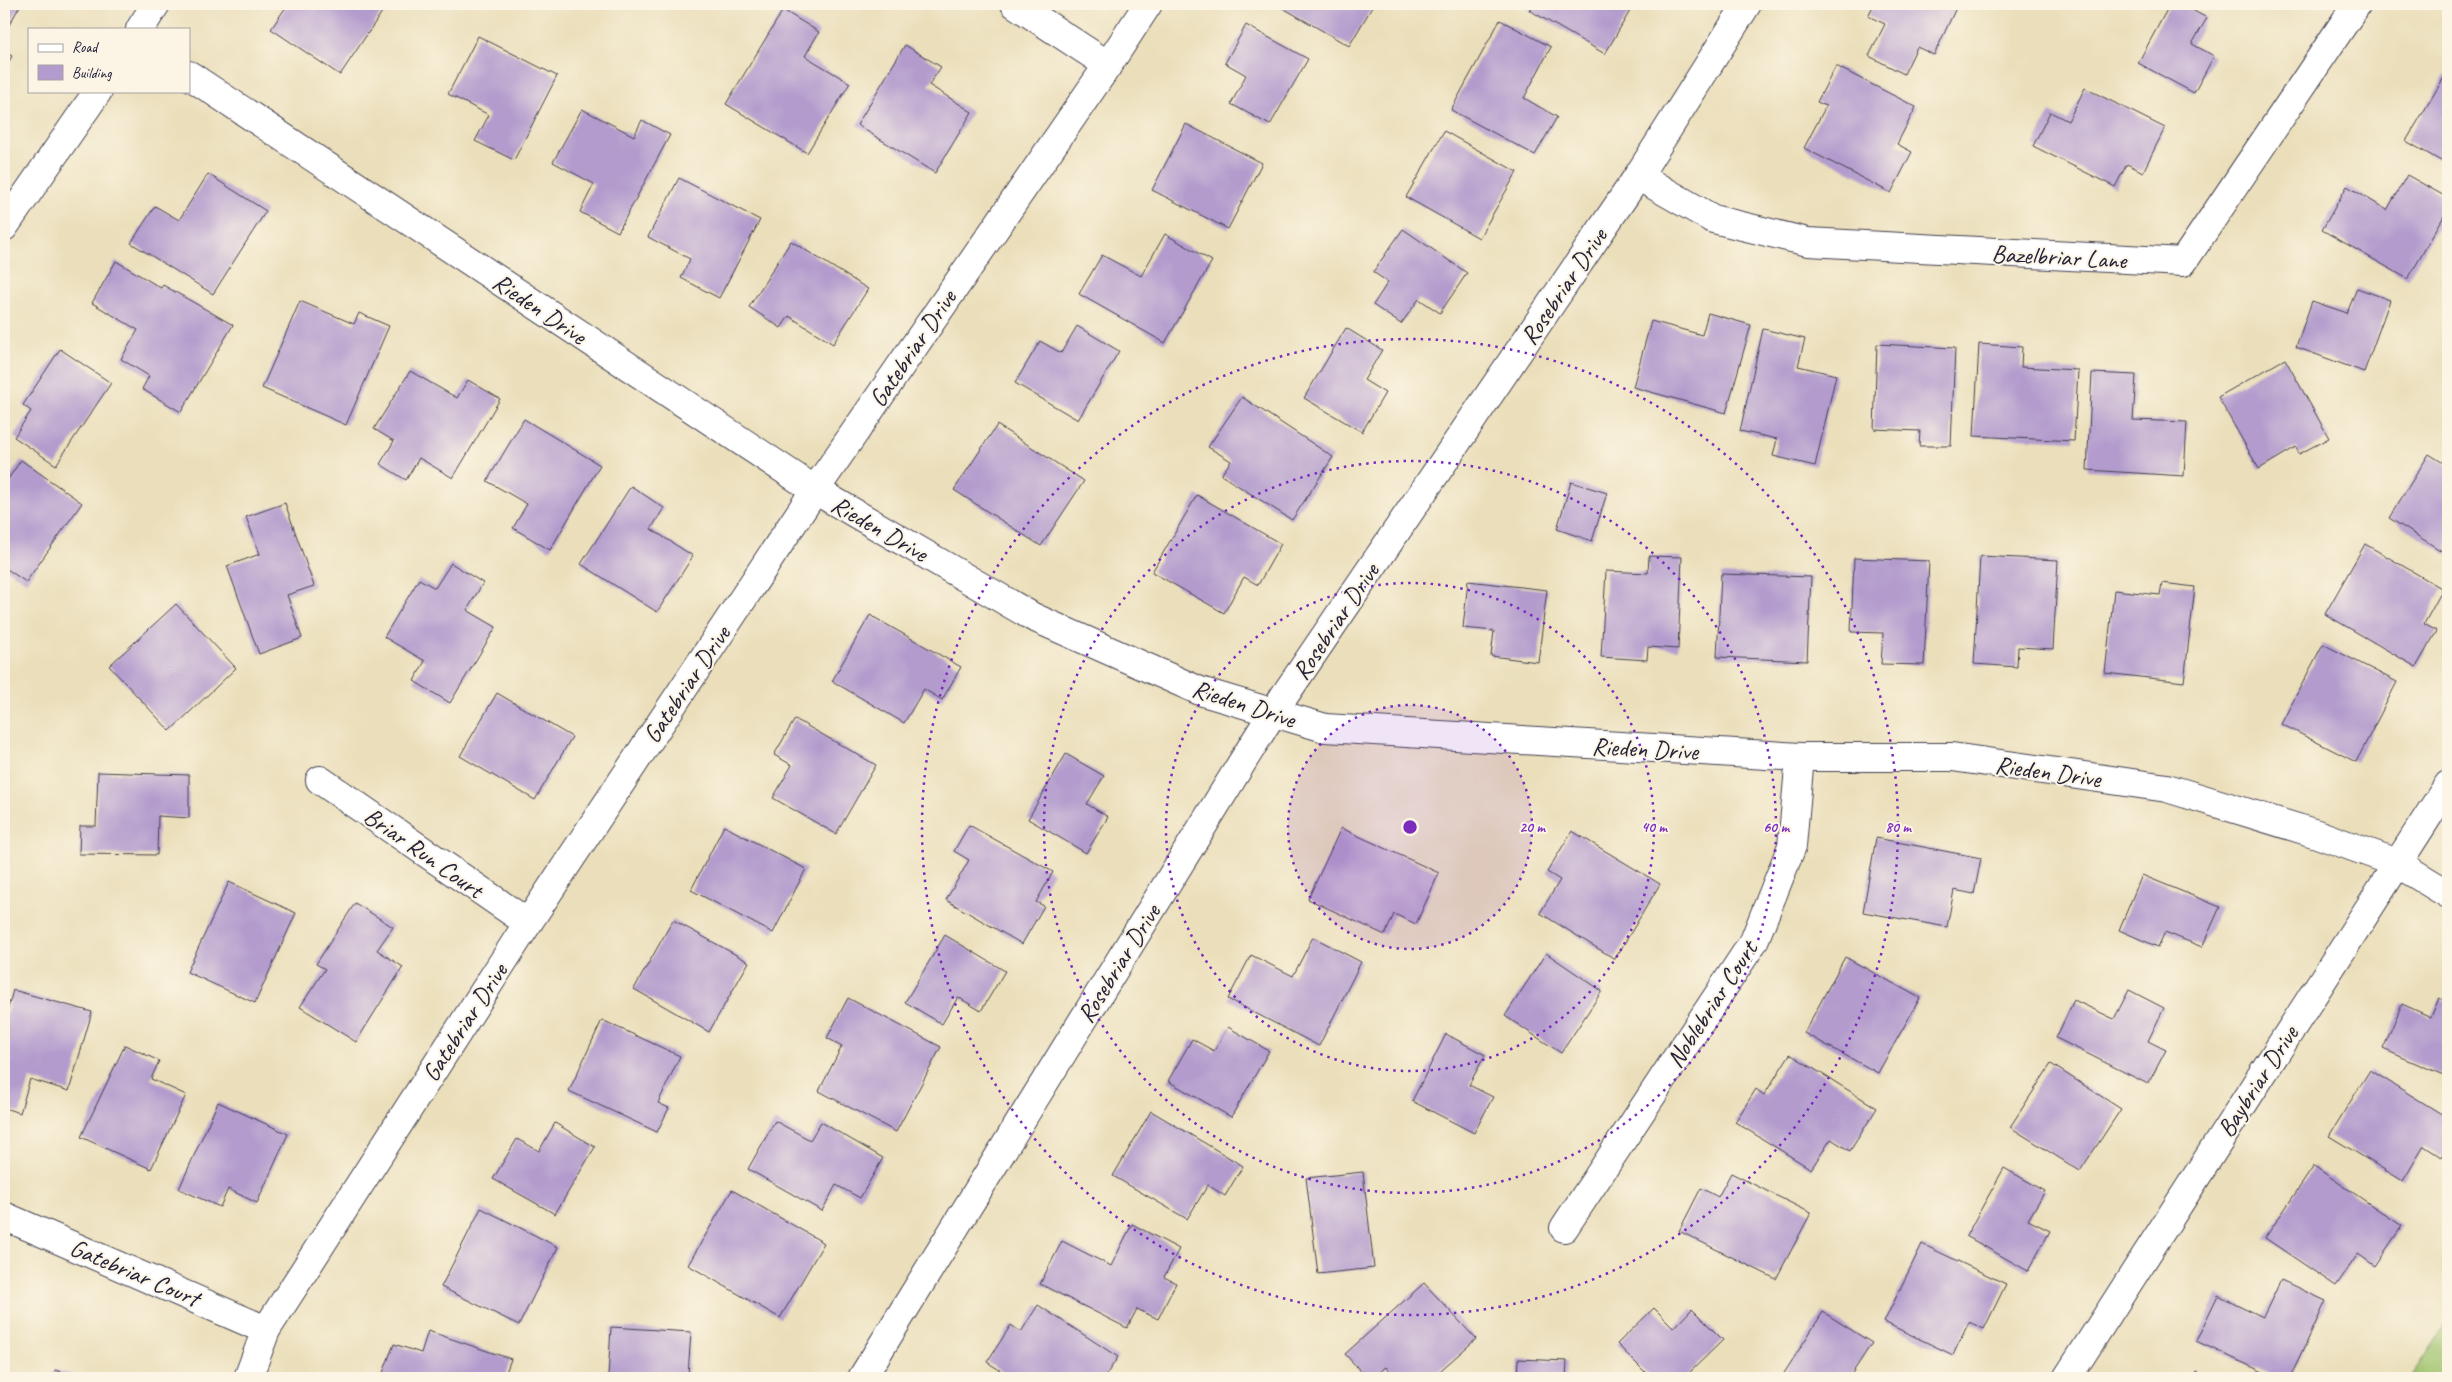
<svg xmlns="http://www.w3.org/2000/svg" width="2452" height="1382" viewBox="0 0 2452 1382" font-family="Caveat,sans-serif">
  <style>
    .green { fill: #9fc36d; stroke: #607254 }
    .building { fill: #b39ccd }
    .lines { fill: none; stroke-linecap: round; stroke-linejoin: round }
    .minor-casing { stroke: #403e4e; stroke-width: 30 }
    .minor { stroke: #fff; stroke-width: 28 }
    .ring { fill: none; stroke: #7b2cbf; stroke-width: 2.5; stroke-dasharray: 2.5 5 }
    .labels { text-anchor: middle; stroke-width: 4; stroke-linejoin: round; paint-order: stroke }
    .street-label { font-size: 25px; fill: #22223b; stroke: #fcf5e5 }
    .centre { fill: #7b2cbf; stroke: #fcf5e5; stroke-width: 2.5 }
    .ring-label { font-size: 15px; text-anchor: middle; font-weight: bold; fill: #7b2cbf; stroke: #fcf5e5; stroke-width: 4; stroke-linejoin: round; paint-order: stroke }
  </style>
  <rect width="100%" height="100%" fill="#fcf5e5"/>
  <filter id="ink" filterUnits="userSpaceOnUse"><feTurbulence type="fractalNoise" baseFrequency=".02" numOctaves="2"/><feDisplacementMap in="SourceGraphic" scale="10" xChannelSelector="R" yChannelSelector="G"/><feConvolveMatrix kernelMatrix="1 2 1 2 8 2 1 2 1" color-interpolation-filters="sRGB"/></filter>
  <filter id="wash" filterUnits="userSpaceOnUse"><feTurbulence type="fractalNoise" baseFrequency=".0096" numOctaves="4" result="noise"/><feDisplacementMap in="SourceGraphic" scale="20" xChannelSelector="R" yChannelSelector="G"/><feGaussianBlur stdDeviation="1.12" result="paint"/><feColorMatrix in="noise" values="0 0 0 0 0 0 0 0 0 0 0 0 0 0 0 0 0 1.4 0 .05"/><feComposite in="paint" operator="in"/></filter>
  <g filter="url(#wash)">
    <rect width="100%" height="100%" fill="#ebdfbb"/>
    <polygon class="green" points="2448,1320 2448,1378 2410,1378"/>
    <g id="blocks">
      <g class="building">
        <polygon points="4,4 21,4 4,34"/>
        <polygon points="288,4 370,4 382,12 340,75 271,29"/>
        <polygon points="692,4 710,4 710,5 693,8"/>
        <polygon points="1276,4 1374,4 1349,46"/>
        <polygon points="1533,4 1634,4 1605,54 1529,10"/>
        <polygon points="1874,4 1947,4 1956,8 1934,55 1917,47 1904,74 1869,56 1885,24 1868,16"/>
        <polygon points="2170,4 2181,4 2207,18 2192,44 2214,56 2194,93 2138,63"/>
        <polygon points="783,10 819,32 805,56 850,83 807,153 726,104"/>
        <polygon points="1500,20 1551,47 1524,98 1557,117 1535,155 1451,110"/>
        <polygon points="1246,25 1308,59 1270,125 1231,104 1246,75 1225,63"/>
        <polygon points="478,36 557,76 514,160 475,141 489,115 448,94"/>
        <polygon points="905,45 941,67 929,85 972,112 935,173 857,125"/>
        <polygon points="4,51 12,56 4,71"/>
        <polygon points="1836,66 1916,107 1897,144 1912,152 1891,193 1804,148 1826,106 1817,102"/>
        <polygon points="2446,74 2448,76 2448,165 2406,141"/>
        <polygon points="2085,88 2165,128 2143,172 2127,164 2115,187 2033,146 2050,112 2068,121"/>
        <polygon points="582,109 634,136 642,120 670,135 618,232 580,212 594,184 553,162"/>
        <polygon points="1186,124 1262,163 1228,229 1152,190"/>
        <polygon points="1444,131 1517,172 1479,238 1406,197"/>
        <polygon points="208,174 266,211 213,294 131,243 155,206 179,220"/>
        <polygon points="2407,175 2448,198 2448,209 2408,279 2322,230 2347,186 2387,210"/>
        <polygon points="679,178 760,220 719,298 681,278 690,259 648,237"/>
        <polygon points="1403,229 1467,273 1440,313 1419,299 1401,324 1373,305 1388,282 1373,272"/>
        <polygon points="1165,234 1212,261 1165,343 1079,294 1102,255 1141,276"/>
        <polygon points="791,241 868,289 833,344 789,316 781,328 749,307"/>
        <polygon points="116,261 161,288 163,285 233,325 181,412 142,389 149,376 121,359 138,330 92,303"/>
        <polygon points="2357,288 2390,300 2364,372 2296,347 2312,301 2347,313"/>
        <polygon points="300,301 354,324 359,313 389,326 346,425 262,388"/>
        <polygon points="1708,313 1751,325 1726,413 1633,387 1651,321 1702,335"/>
        <polygon points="1077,326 1119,351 1078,420 1015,383 1040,341 1061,353"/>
        <polygon points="1346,328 1382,350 1364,380 1385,393 1362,432 1304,398"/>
        <polygon points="1763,329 1805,339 1798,366 1836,375 1815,466 1773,456 1777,439 1740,431"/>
        <polygon points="1877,344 1955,348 1951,446 1919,446 1920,431 1874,429"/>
        <polygon points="1979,344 2022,347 2021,367 2078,370 2074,441 1974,436"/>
        <polygon points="60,349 111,383 56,465 14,437 31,411 23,405"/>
        <polygon points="2285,359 2329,438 2299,454 2296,447 2259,469 2218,397"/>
        <polygon points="410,371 457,398 468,380 500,399 453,478 419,458 406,480 380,464 394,441 374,429"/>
        <polygon points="2092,373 2136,375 2133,420 2187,422 2184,476 2087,470"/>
        <polygon points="1242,397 1333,457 1292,520 1221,475 1231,461 1208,447"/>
        <polygon points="524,419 600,465 550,550 513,528 527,504 487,481"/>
        <polygon points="997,425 1084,481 1041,546 954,490"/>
        <polygon points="2429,454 2448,466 2448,555 2389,518"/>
        <polygon points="21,460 82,503 26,582 4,567 4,485"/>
        <polygon points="1571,482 1607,493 1592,541 1557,529"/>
        <polygon points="631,486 664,508 651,529 693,556 657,612 581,564"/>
        <polygon points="1197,495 1281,544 1258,585 1244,577 1224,613 1152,572"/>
        <polygon points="285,503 314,586 287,595 302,638 259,654 227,566 260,554 246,517"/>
        <polygon points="2365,544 2443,589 2424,624 2437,631 2416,667 2325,614"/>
        <polygon points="1649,556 1682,557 1678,649 1648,647 1647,660 1601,657 1606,571 1648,573"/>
        <polygon points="1980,556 2058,560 2053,649 2018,647 2017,667 1974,664"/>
        <polygon points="1854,558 1929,561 1924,665 1881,664 1883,633 1851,632"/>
        <polygon points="451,563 483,583 467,610 496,627 450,703 414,681 425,661 384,637 419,579 435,588"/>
        <polygon points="1721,574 1811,577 1807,661 1717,657"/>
        <polygon points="1468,581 1547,590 1538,662 1491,656 1494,631 1463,628"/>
        <polygon points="2162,583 2195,587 2184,682 2105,673 2114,590 2160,595"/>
        <polygon points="176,604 236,668 170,731 109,666"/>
        <polygon points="870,615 961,667 942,700 924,689 904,723 832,681"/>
        <polygon points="2323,644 2397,682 2356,762 2281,724"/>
        <polygon points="497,693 572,737 535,800 460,756"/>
        <polygon points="795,719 876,765 836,834 773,798 792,765 774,755"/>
        <polygon points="1066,754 1104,776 1087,804 1108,817 1086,853 1028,819"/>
        <polygon points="98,772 189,775 189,818 158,816 157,855 79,854 80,826 96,826"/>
        <polygon points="969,825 1053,872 1036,902 1044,906 1022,944 946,900 969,860 954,851"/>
        <polygon points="724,826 806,869 773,933 691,890"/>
        <polygon points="1341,828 1439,873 1416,924 1394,914 1385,935 1308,899"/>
        <polygon points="1572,831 1660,884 1615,959 1540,913 1560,880 1547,872"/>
        <polygon points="1876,838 1981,858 1974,894 1954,890 1947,927 1863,912"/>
        <polygon points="2142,875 2220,907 2202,947 2165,932 2158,947 2119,930"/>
        <polygon points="229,882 296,913 255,1003 187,972"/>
        <polygon points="355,903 393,927 377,950 403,967 356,1042 300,1007 325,969 316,964"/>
        <polygon points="673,920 749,962 709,1032 634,989"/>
        <polygon points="945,935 1005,971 981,1011 958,997 942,1024 905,1002"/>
        <polygon points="1313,937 1361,962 1319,1046 1228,999 1251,955 1293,976"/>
        <polygon points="1546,953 1602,991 1561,1053 1505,1016"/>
        <polygon points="1845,957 1920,998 1878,1073 1804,1033"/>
        <polygon points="13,990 92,1012 69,1091 30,1079 20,1113 4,1108 4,1023"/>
        <polygon points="2129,990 2164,1008 2148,1041 2166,1050 2148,1084 2056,1038 2074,1000 2114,1019"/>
        <polygon points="848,998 941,1047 896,1132 819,1091 842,1046 827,1038"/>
        <polygon points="2439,998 2448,1002 2448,1077 2383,1049 2402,1004 2431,1017"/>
        <polygon points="602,1020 680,1056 658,1103 669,1108 657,1132 569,1091"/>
        <polygon points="1228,1027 1269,1051 1231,1117 1168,1081 1192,1039 1214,1051"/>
        <polygon points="1446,1034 1485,1055 1469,1085 1493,1097 1474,1133 1412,1101"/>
        <polygon points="125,1045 159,1061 151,1079 186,1095 151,1169 81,1137"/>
        <polygon points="1790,1054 1877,1108 1850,1151 1831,1139 1811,1169 1735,1122 1756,1089 1764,1095"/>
        <polygon points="2051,1064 2121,1109 2080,1171 2010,1127"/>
        <polygon points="2370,1070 2448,1118 2448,1145 2441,1157 2424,1146 2403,1181 2329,1136"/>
        <polygon points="218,1102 288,1134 257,1203 228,1189 220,1207 179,1189"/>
        <polygon points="1151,1111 1243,1166 1225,1196 1208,1185 1187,1219 1113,1176"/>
        <polygon points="775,1121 810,1140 821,1122 883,1158 860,1198 836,1185 822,1211 748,1169"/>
        <polygon points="555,1123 595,1147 555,1214 493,1179 517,1139 539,1151"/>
        <polygon points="2314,1166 2402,1226 2375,1266 2358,1254 2336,1286 2265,1238"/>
        <polygon points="2004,1168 2045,1191 2028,1220 2050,1231 2028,1271 1966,1236"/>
        <polygon points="1363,1172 1374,1268 1318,1274 1306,1178"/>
        <polygon points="1731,1173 1811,1213 1776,1279 1679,1231 1701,1188 1718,1197"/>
        <polygon points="732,1190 824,1243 780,1318 688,1265"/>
        <polygon points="481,1208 558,1247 519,1325 441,1287"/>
        <polygon points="1132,1224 1179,1249 1164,1277 1176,1283 1158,1319 1137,1309 1127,1328 1040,1284 1062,1241 1111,1266"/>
        <polygon points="1922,1244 2006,1284 1984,1329 1969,1322 1953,1355 1884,1322"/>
        <polygon points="2281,1280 2326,1301 2290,1378 2276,1378 2196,1341 2218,1295 2263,1317"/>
        <polygon points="1424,1283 1476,1339 1432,1378 1396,1378 1386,1367 1373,1378 1367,1378 1345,1354"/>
        <polygon points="1038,1305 1118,1357 1104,1378 1089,1378 1084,1375 1082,1378 1012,1378 987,1362 1011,1325 1021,1332"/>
        <polygon points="1654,1308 1674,1328 1692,1309 1723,1340 1684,1378 1651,1378 1617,1344"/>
        <polygon points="1823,1312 1872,1343 1849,1378 1781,1378"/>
        <polygon points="611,1327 691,1332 688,1375 699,1376 699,1378 608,1378"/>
        <polygon points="428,1331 511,1359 504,1378 381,1378 394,1344 421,1353"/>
        <polygon points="1518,1359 1567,1361 1566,1378 1517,1378"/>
        <polygon points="55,1370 83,1378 53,1378"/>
        <polygon points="2197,1372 2209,1378 2194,1378"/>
      </g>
    </g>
  </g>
  <g filter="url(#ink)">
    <use href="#blocks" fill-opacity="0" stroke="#403e4e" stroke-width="1"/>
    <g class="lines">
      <g class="minor-casing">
        <g id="minor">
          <polyline points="1015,4 1108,65"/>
          <polyline points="140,29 156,4"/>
          <polyline points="189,75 815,490 1033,617 1200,691 1325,728 1800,757 1952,757 2167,788 2317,834 2397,863 2448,894"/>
          <polyline points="1638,176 1713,219 1808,242 2183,262 2357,4"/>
          <polyline points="4,227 98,91"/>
          <polyline points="320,780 528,923"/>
          <polyline points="4,1216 266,1330"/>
          <polyline points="1564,1228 1754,941 1792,846 1800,757"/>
          <polyline points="248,1378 266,1330 528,923 815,490 1108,65 1148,4"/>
          <polyline points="862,1378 1272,714 1638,176 1747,4"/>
          <polyline points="2067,1378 2448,785"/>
        </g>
      </g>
      <use href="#minor" class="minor"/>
    </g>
  </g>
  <circle cx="1410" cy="827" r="122" fill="#7b2cbf" fill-opacity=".12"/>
  <g class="ring">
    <circle cx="1410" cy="827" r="122"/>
    <circle cx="1410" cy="827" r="244"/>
    <circle cx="1410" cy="827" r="366"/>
    <circle cx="1410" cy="827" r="488"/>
  </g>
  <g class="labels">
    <g class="street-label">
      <text transform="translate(2059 256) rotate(3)" y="9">Bazelbriar Lane</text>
      <text transform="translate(1563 286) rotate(-56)" y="9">Rosebriar Drive</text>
      <text transform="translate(540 308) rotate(34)" y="9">Rieden Drive</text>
      <text transform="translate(912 348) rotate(-56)" y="9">Gatebriar Drive</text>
      <text transform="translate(880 528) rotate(30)" y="9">Rieden Drive</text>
      <text transform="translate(1335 621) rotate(-56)" y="9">Rosebriar Drive</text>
      <text transform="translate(686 684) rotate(-56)" y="9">Gatebriar Drive</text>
      <text transform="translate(1244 703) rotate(18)" y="9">Rieden Drive</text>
      <text transform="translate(1645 748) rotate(3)" y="9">Rieden Drive</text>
      <text transform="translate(2048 771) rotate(8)" y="9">Rieden Drive</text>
      <text transform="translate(424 852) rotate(35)" y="9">Briar Run Court</text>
      <text transform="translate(1118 963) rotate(-58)" y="9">Rosebriar Drive</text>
      <text transform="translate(1711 1004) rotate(-57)" y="9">Noblebriar Court</text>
      <text transform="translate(464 1022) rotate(-57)" y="9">Gatebriar Drive</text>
      <text transform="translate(2257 1081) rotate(-57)" y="9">Baybriar Drive</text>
      <text transform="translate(135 1272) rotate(23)" y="9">Gatebriar Court</text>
    </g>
  </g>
  <circle cx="1410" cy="827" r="8" class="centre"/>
  <g class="ring-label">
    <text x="1532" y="832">20 m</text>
    <text x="1654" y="832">40 m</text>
    <text x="1776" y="832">60 m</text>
    <text x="1898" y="832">80 m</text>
  </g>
  <rect width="2452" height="1382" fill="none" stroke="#fcf5e5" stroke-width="20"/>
  <rect x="28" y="28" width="162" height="65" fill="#fcf5e5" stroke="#a5a1a1"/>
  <rect x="38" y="44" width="25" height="8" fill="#ffffff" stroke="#a5a1a1"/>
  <text x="72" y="52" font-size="15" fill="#22223b">Road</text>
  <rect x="38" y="65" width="25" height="15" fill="#b39ccd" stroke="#a5a1a1"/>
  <text x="72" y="78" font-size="15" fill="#22223b">Building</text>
</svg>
